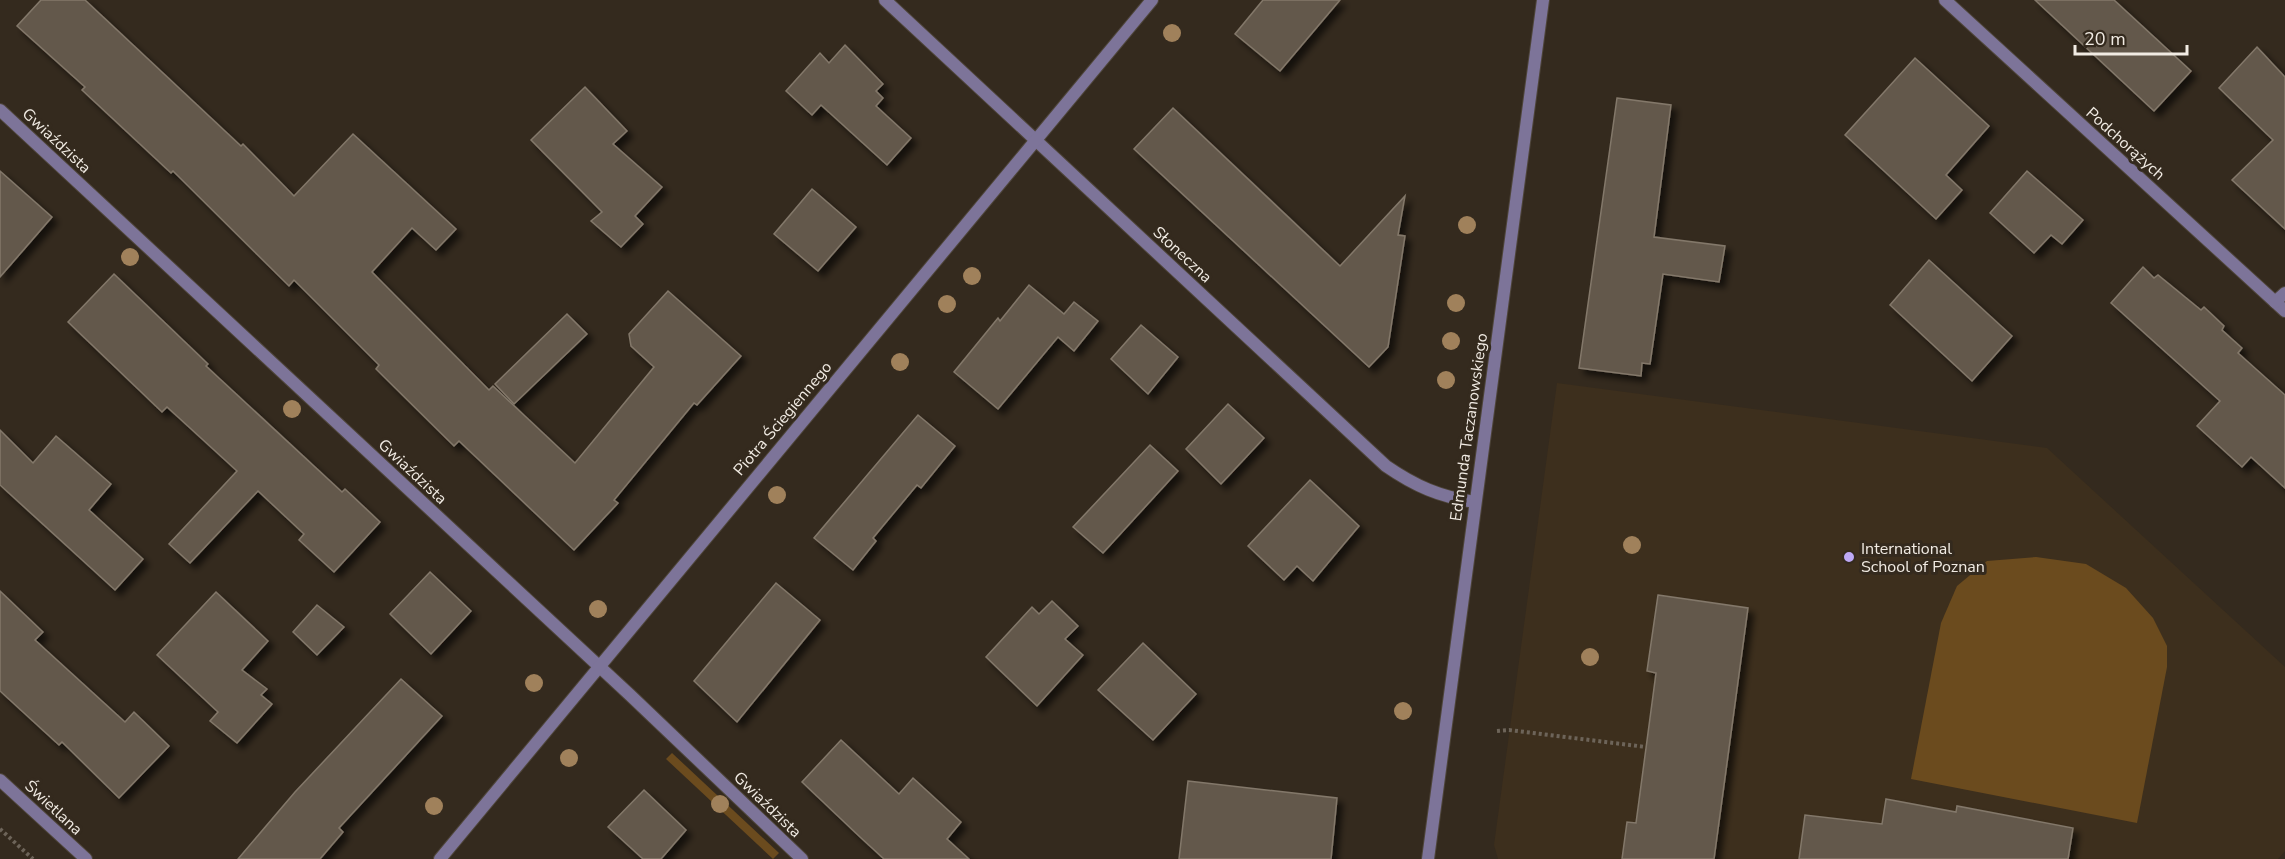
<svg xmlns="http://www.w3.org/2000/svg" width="2285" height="859" viewBox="0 0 2285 859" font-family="'Nunito Sans',sans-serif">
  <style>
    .built { fill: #3d2f1d }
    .green { fill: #6b4b1e }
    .building { fill: #64594c; stroke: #83786a; stroke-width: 1.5; filter: url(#shadow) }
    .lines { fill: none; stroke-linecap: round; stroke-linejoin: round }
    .minor-casing { stroke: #4e453a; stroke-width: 14 }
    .tertiary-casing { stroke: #4e453a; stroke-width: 14 }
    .path { stroke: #6d6459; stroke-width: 4; stroke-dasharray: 3 3; stroke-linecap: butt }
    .minor { stroke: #7d7499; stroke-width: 12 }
    .tertiary { stroke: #7d7499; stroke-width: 12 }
    .tree { fill: #a0815b }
    .poi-dot { fill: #bea9f5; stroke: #342a1e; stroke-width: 2 }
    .labels { text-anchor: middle; stroke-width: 6; stroke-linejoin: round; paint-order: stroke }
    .street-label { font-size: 16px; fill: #f1ebe3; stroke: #342a1e }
    .poi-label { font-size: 16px; fill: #f1ebe3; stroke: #342a1e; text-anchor: start }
  </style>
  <defs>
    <filter id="shadow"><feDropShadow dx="5.5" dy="5.5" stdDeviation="3" flood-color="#0009"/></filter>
  </defs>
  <rect width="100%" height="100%" fill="#342a1e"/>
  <polygon class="built" points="1557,383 2047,448 2285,667 2285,851 2278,859 1498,859 1494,845"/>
  <g class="green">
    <polygon points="2036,557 2086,564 2126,588 2153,618 2167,646 2167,667 2137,823 1911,779 1941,623 1957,586 1987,561"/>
    <polygon points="672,753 779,853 773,859 666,759"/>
  </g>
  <g class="building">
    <polygon points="41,0 85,0 241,146 243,144 294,196 353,134 456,229 436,250 412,228 372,272 489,390 493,386 575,463 654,367 631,346 629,334 668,291 741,356 697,405 694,403 614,500 618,503 574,550 459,441 454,446 376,369 379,365 294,280 289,286 173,171 171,173 82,90 85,87 17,26"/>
    <polygon points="1263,0 1340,0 1280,71 1235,34"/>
    <polygon points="2035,0 2114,0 2191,71 2154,111"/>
    <polygon points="845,45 883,84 876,91 883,98 876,106 911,138 887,165 821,105 812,115 786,91 820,53 829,63"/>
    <polygon points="2257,47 2285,77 2285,229 2232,180 2273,140 2219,88"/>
    <polygon points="1915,58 1989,126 1946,175 1962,190 1936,219 1845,135"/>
    <polygon points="585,87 627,131 613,144 662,187 635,216 643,224 621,247 591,221 602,212 531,140"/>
    <polygon points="1617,98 1671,105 1654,237 1725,246 1719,282 1663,274 1650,364 1642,363 1641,376 1579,368"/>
    <polygon points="1173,108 1340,266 1405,196 1398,235 1405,236 1388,347 1369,367 1134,149"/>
    <polygon points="0,171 52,217 0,277"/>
    <polygon points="2027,171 2083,220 2062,244 2051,235 2034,253 1990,213"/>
    <polygon points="812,189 856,227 818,271 774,234"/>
    <polygon points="1929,260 2012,336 1972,381 1890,305"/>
    <polygon points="2143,267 2154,278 2158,275 2201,310 2204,307 2224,326 2222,330 2242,348 2238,353 2285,395 2285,488 2251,457 2242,467 2197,426 2220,401 2111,303"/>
    <polygon points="114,274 208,364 206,366 342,492 345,489 380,522 334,572 299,540 304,534 258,491 190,563 169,544 237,471 167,407 162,412 68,322"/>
    <polygon points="1029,285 1064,314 1074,302 1098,321 1074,351 1058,337 998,409 954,372 998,318 1000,321"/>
    <polygon points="567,314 587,334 514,404 495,384"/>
    <polygon points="1141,325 1178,357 1148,394 1111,359"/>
    <polygon points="1228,404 1264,438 1221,484 1186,449"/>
    <polygon points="918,415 955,446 921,488 917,485 873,538 876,541 853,570 814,538"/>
    <polygon points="0,430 33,463 56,436 111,484 89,510 143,559 115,590 0,485"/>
    <polygon points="1150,445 1178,471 1103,553 1073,527"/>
    <polygon points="1310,480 1359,526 1313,581 1297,566 1284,580 1248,546"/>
    <polygon points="430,572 471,611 431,654 390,614"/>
    <polygon points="776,583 820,620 737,722 694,681"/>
    <polygon points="0,591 43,632 35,640 125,722 134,712 169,746 119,798 62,742 59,745 0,691"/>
    <polygon points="216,592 268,641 242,670 267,689 261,695 272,704 237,743 210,721 218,712 157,655"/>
    <polygon points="1658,595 1748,608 1714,859 1622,859 1627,822 1636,823 1656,673 1647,671"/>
    <polygon points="1052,601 1078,626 1065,639 1083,655 1037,706 986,657 1032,607 1039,614"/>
    <polygon points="317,605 344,627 317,655 293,632"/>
    <polygon points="1143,643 1196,694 1153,740 1098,690"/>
    <polygon points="401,679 442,716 339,828 343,832 320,859 238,859 295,792"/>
    <polygon points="841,740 899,794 913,778 961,822 947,839 969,859 884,859 860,837 802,782"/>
    <polygon points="1188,781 1337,798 1331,859 1179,859"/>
    <polygon points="644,790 686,830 661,859 643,859 608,827"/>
    <polygon points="1886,799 1956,812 1957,806 2073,828 2068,859 1799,859 1805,815 1882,824"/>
  </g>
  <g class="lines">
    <g class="minor-casing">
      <g id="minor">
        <path d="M885,0L1386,466C1415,486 1440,497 1475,502"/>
        <polyline points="1945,0 2285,311"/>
        <polyline points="0,110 630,695 802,859"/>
        <polyline points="2275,302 2285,293"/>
        <polyline points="0,780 86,859"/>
        <polyline points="440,859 1152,0"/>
      </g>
    </g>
    <g class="tertiary-casing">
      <polyline id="tertiary" points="1428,859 1543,0"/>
    </g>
    <g class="path">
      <polyline points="1497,731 1509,730 1646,747"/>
      <polyline points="0,829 33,859"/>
    </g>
    <use href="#minor" class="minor"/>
    <use href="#tertiary" class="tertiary"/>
  </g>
  <g class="tree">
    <circle cx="1172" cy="33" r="9"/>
    <circle cx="1467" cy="225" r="9"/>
    <circle cx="130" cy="257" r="9"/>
    <circle cx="972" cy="276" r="9"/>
    <circle cx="1456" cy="303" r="9"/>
    <circle cx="947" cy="304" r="9"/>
    <circle cx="1451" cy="341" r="9"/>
    <circle cx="900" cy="362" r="9"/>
    <circle cx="1446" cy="380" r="9"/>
    <circle cx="292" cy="409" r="9"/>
    <circle cx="777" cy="495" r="9"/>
    <circle cx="1632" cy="545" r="9"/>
    <circle cx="598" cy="609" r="9"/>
    <circle cx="1590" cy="657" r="9"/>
    <circle cx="534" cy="683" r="9"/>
    <circle cx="1403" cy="711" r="9"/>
    <circle cx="569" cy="758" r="9"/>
    <circle cx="720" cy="804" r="9"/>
    <circle cx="434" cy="806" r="9"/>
  </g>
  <circle class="poi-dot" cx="1849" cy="557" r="6"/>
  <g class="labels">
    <g class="street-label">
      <text transform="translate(57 140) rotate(43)" y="6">Gwiaździsta</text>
      <text transform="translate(2126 143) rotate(42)" y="6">Podchorążych</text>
      <text transform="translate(1183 254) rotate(43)" y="6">Słoneczna</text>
      <text transform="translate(782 418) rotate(-50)" y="6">Piotra Ściegiennego</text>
      <text transform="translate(1468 427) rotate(-82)" y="6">Edmunda Taczanowskiego</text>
      <text transform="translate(413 471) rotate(43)" y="6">Gwiaździsta</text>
      <text transform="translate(768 804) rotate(44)" y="6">Gwiaździsta</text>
      <text transform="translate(54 807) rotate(43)" y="6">Świetlana</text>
    </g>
    <g class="poi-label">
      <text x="1861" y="554">International<tspan x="1861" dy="18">School of Poznan</tspan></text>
    </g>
  </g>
  <path d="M2075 45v9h112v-9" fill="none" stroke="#f1ebe3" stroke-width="3"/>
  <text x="2084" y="45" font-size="18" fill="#f1ebe3" stroke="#342a1e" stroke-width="4.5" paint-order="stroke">20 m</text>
</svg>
